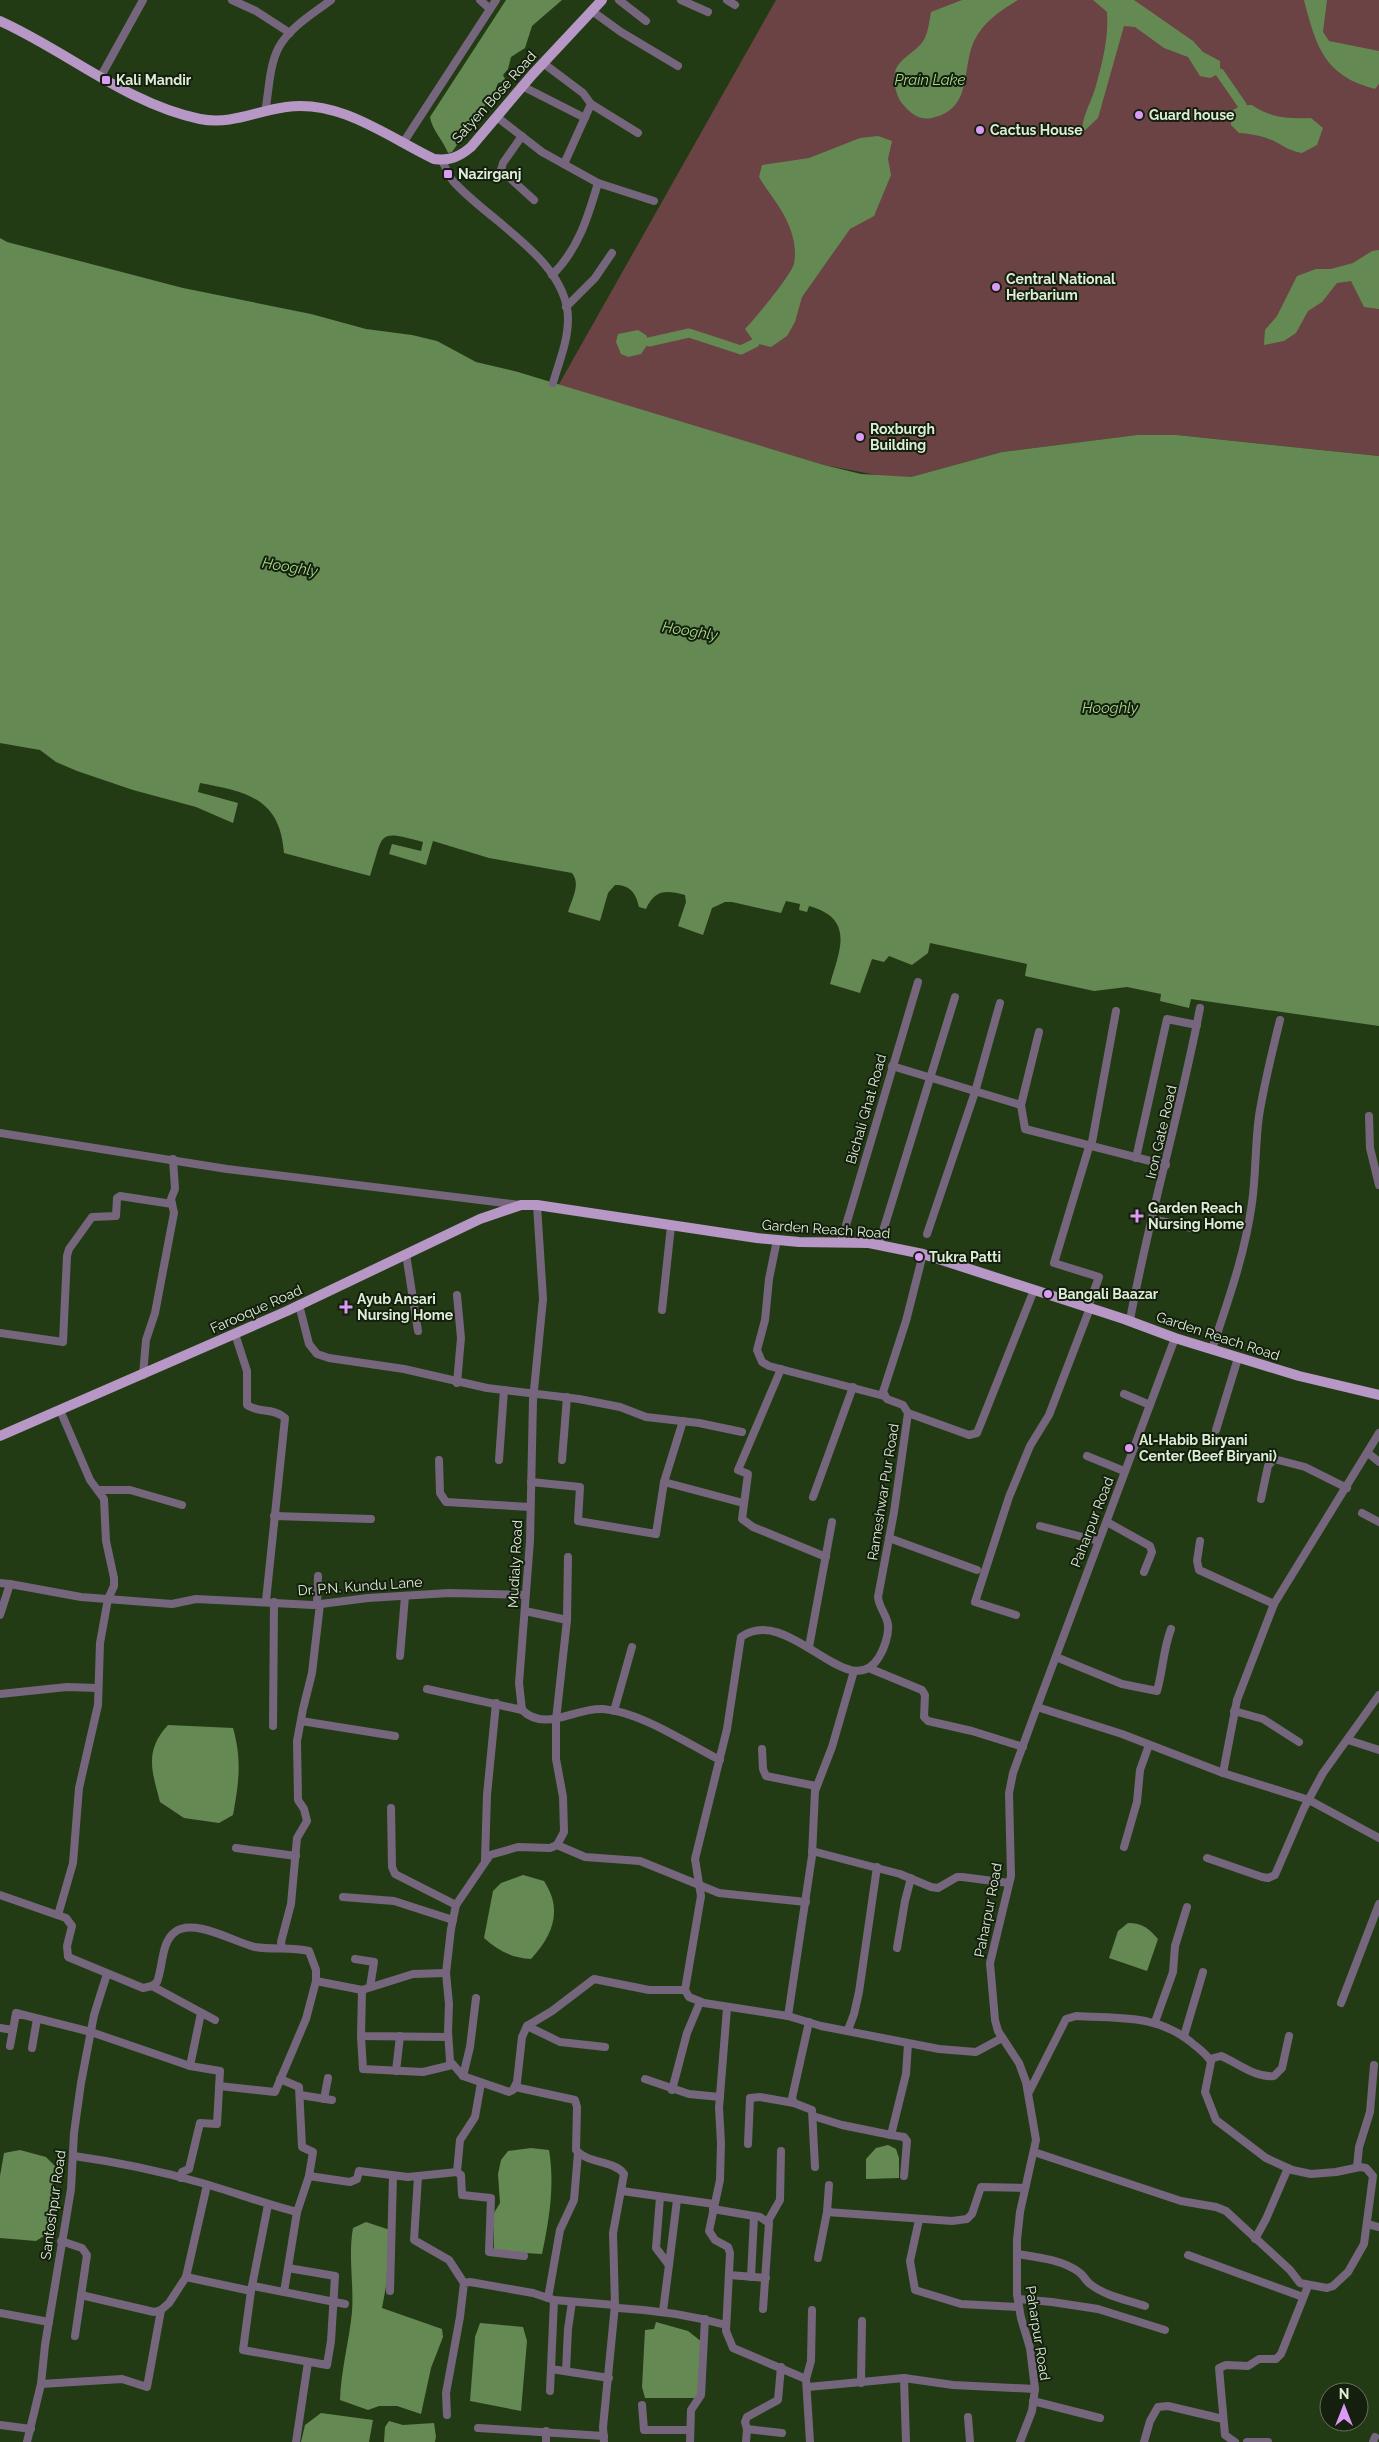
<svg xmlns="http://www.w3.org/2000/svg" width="1379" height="2442" viewBox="0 0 1379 2442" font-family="Raleway,sans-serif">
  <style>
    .green { fill: #6b4345 }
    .water { fill: #658952 }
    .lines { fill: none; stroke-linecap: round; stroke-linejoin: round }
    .canal { stroke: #658952; stroke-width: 9 }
    .minor { stroke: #76667d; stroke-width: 8 }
    .major { stroke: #b797c6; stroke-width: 10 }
    .poi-dot { fill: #da9af6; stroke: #141f0e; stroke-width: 2 }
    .labels { text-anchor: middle; stroke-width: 4; stroke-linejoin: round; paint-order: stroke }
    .poi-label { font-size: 14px; font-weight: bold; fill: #ddedd6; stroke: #141f0e; text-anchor: start }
    .street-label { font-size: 14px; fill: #ddedd6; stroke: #141f0e }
    .water-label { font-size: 15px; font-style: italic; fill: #a6d98a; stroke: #141f0e }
  </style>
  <rect width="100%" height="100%" fill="#233b14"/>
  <polygon class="green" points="776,0 1379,0 1379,456 1177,435 1137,435 1002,452 911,477 887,477 824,465 558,386"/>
  <g class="water">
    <path d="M506,0H562L532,26L525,48L511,57L508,69L503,75L506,81L498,83L495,91L452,152L448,153C443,140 432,130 430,117Z"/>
    <path d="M962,0H1018C1000,11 984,21 974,41C961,71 973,109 932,118C918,121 909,112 901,102C896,95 893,81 895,72C898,60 913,53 921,44C928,36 929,23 931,12Z"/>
    <path d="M1093,0H1134L1193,41L1203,52L1220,61V73L1210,78L1200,76L1188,57L1164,48L1135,27L1124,26L1098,118L1082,133C1082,116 1090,105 1095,89C1102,65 1109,37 1107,12Z"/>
    <path d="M1304,0H1327L1323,32L1329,41L1379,51V84L1375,89C1324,76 1316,46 1304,0Z"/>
    <path d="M1242,105H1252C1270,118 1289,119 1311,118L1323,128L1317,145L1302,153C1288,150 1287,148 1276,142C1264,136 1252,134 1239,133L1231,125V111Z"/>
    <path d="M878,136L892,141L888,159L891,175L874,216L850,229L802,297L795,322L787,336L771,347L755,343L745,329C755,319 791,275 794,264C797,248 793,234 786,219C779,204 767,191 759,177L762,165L809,158L860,138Z"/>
    <path d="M0,238L7,242L183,288L311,314L366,329L412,335L437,341L476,362L518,372L824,465L861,474L911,477L1002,452L1137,435H1177L1379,456V1026L1191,999L1189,1008L1160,1001L1161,994L1127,987L1094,991L1025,976L1027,964L930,943L928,953L912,965L889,956L884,962L872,959L860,993L830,984C840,949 855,919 809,906L807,912L799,910L800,904L786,901L781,913L732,902H725L712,908L703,935L678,926L686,902L685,895C666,890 655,889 646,909L639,907C636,893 630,885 615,885L608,893L600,921L568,912C572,899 581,884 572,873L489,858L433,841L426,865L389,854L392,844L421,851L423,842C376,829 384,833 370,876L284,853C280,798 247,792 200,783L198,792L238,803L233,823L196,807L133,790L77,771L56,762L40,750L0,743Z"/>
    <polygon points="1379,250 1379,309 1364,307 1351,281 1337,283 1322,302 1308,311 1296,333 1284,341 1264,345 1265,330 1277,316 1297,276 1316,269 1331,269 1353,263 1372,251"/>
    <polygon points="638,330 646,335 649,342 641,354 628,357 621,354 616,342 618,334"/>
    <path d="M168,1725L233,1728C242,1760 239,1782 233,1815L219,1823L184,1818L160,1802C152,1771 144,1751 168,1725Z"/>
    <path d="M523,1875L544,1881C563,1910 553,1935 531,1959C511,1958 499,1951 484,1938L493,1891L501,1883Z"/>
    <path d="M1128,1923C1143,1923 1149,1929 1158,1939L1147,1971L1109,1958L1118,1931Z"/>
    <polygon points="888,2145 896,2149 899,2158 899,2178 866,2179 866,2159 876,2148"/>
    <path d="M531,2148L549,2150C555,2186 549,2220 542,2254L494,2251V2213L500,2203L498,2174L501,2160L508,2151Z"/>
    <polygon points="20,2150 46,2157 57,2168 52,2186 53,2230 36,2241 0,2238 0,2176 4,2153"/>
    <path d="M366,2222L390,2230V2265L382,2308L442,2329L443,2337L431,2368L421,2414L397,2406H379L368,2410L340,2400C341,2370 349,2342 352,2312C354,2284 348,2256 353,2228Z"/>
    <polygon points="656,2322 688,2331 702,2342 699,2398 645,2398 642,2387 645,2330 654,2329"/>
    <polygon points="480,2323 523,2327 527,2341 521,2411 470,2401 475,2337"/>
    <polygon points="321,2413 373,2420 369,2442 301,2442 305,2425"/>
    <polygon points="389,2421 403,2425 434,2423 436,2437 435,2442 384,2442 385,2427"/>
  </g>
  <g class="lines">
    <g class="canal">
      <polyline points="1220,73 1242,105"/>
      <polyline points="649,342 689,333 741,350 755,343"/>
    </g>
    <g class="minor">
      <polyline points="232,0 256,11 290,33"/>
      <polyline points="480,0 490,9"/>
      <polyline points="619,0 646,21"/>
      <polyline points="681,0 708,12"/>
      <polyline points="727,0 735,5"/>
      <polyline points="592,11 621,32 678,66"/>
      <polyline points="543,63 583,93 591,104 564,164"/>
      <polyline points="101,76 143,0"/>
      <polyline points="522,86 585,118"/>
      <polyline points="591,104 638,133"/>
      <path d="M265,112C269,92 269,65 279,47C290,27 314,13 331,0"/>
      <polyline points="497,117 542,152 598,183 654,201"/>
      <polyline points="522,136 503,163 501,170 534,200"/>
      <polyline points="403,143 496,0"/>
      <path d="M442,160C445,167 448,175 453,181C487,220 568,260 568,319C568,341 559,362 553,383"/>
      <path d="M552,275C578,250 588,217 598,183"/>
      <polyline points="566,307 595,278 612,253"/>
      <polyline points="892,1066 1021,1105 1025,1129 1166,1165"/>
      <polyline points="1021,1105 1039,1032"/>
      <polyline points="1369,1116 1370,1148 1379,1185"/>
      <polyline points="0,1133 227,1169 520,1205"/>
      <polyline points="1136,1158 1167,1019 1197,1025"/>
      <path d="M537,1205L543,1299L533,1400L530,1541L519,1683L522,1710C546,1733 575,1707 603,1709C641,1712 686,1743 720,1760"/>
      <polyline points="1152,1219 1196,1229"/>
      <polyline points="927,1234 975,1092 1000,1003"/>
      <polyline points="777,1240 769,1279 765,1320 757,1350 762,1362 769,1366 884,1396"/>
      <polyline points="841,1242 918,982"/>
      <polyline points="879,1244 955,997"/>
      <polyline points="406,1254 418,1331"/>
      <path d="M923,1254L906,1321L883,1392L887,1399L903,1405L908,1413L894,1512L878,1597C879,1608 887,1615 888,1625C889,1635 884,1649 879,1657C849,1707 789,1603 741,1637L727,1729L695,1859L701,1896L685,1990L689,1997L704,2003L788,2016L821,2026L939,2049L976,2052L1002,2038"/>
      <polyline points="457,1295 461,1338 457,1383"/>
      <polyline points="299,1305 309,1344 317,1354 329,1358 404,1369 487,1388 579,1399 620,1407 646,1417 699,1423 742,1432"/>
      <polyline points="1088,1307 1099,1277 1054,1263 1089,1147 1092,1142 1116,1011"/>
      <polyline points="662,1310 671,1226"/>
      <path d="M1130,1320C1149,1216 1180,1113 1200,1008"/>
      <polyline points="0,1333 63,1342 67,1256 69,1249 92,1217 116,1216 117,1198 120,1196 172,1204"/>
      <path d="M235,1334L247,1371V1405C258,1413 275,1408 285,1418L266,1601"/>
      <path d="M1212,1349C1228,1301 1245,1254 1252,1203C1256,1175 1255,1145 1259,1116C1264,1084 1272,1052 1280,1020"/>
      <polyline points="781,1369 738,1470 748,1474 742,1519 753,1527 826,1557"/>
      <polyline points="143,1375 146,1340 155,1313 174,1213 171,1199 175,1189 173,1159"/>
      <polyline points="1124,1394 1150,1405"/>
      <polyline points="908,1413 969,1435 977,1433 1034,1290"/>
      <polyline points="1216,1430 1238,1358"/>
      <polyline points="1368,1453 1379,1462"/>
      <polyline points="1087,1456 1124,1471"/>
      <polyline points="439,1460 440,1493 446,1502 530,1507"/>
      <polyline points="499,1460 504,1390"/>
      <polyline points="562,1460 567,1397"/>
      <polyline points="531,1482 580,1487 578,1521 656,1534 664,1482 683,1421"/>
      <polyline points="664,1482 743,1503"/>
      <polyline points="98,1490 130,1490 182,1505"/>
      <polyline points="813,1497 853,1387"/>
      <polyline points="1261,1499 1268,1466 1274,1459 1305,1467 1347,1488"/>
      <polyline points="1362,1513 1379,1522"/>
      <polyline points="274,1516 371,1519"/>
      <polyline points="1107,1522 1150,1546 1152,1552 1144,1572"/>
      <polyline points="1040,1526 1098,1541"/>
      <polyline points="889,1538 977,1570"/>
      <polyline points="1200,1541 1197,1561 1199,1570 1274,1604"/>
      <polyline points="568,1557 567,1620 556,1720 556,1759 563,1797 564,1832 557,1845 550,1848 518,1847 490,1855 456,1905 451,1929 446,1973 449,2004 448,2031 450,2061 463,2076 509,2092 513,2090 517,2082 522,2037 527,2026 552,2011 594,1979 649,1990 685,1990"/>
      <polyline points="0,1583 10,1584 0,1615"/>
      <polyline points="10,1584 81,1597 172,1604 196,1599 313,1605 368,1598 449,1593 525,1595"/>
      <polyline points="317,1604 318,1576"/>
      <polyline points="525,1611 567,1620"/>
      <polyline points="1016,1615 975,1602 1009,1497 1030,1446 1049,1415 1090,1308"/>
      <polyline points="809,1647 832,1522"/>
      <polyline points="400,1656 405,1596"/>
      <path d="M1056,1657L1122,1684L1157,1691C1163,1670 1163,1650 1171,1629"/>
      <polyline points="871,1669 922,1690 925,1695 924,1717 928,1721 972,1731 1023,1747"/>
      <polyline points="427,1689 522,1710"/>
      <polyline points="0,1694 67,1687 98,1688"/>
      <polyline points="1037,1707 1122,1734 1223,1773 1309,1800 1379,1838"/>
      <polyline points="614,1711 632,1647"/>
      <polyline points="1234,1711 1263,1719 1299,1742"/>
      <polyline points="301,1721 395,1736"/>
      <polyline points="273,1726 274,1602"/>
      <polyline points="1348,1740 1379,1750"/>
      <polyline points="762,1749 763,1769 766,1776 816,1786"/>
      <polyline points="1223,1773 1237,1700 1274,1604 1379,1433"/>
      <polyline points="391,1808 392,1867 395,1874 456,1905"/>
      <polyline points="557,1845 585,1857 640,1861 719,1893 806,1902"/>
      <polyline points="1124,1847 1137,1802 1140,1770 1149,1745"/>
      <polyline points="236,1848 296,1856"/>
      <polyline points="812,1851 900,1874 931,1887 938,1888 957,1877 962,1877 1009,1883"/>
      <polyline points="1207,1858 1262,1877 1268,1878 1275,1875 1304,1808 1323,1773 1379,1695"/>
      <polyline points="485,1860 487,1795 496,1703"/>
      <path d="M0,1895L66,1918L72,1926L67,1946L68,1957L143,1988L152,1986L157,1982C163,1967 161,1942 175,1932C193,1917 236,1943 255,1947C273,1950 291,1947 309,1951L316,1970V1981L362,1990L413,1974L446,1973"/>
      <polyline points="343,1897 394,1901 453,1920"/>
      <polyline points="58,1915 73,1863 79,1788 98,1705 100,1643 108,1599 114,1586 114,1578 106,1541 104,1499 90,1480 60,1410"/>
      <polyline points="282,1948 281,1942 291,1904 297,1838 307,1821 304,1809 298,1800 297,1741 303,1709 312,1673 320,1604"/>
      <polyline points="897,1948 905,1901 911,1878"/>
      <polyline points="355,1959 374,1962 370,1987"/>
      <polyline points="152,1986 215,2020"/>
      <polyline points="362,1990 361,2036 448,2037"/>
      <polyline points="1341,2003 1379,1904"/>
      <polyline points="727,2008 719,2108 721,2143 720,2180 709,2231 715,2240 728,2247 730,2253 726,2331 733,2348 806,2379 810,2442"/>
      <polyline points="788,2016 812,1856 815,1791 832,1747 854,1671"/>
      <polyline points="809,2022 792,2098 794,2103 812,2110 815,2167"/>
      <polyline points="1155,2022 1173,1972 1175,1946 1187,1907"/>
      <polyline points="527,2026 560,2042 605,2047"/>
      <polyline points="0,2028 13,2030 16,2013 91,2032 190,2066 220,2071 217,2124 200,2123 189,2169 182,2172 181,2178"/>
      <polyline points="848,2030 854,2014 859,1992 877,1867"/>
      <polyline points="361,2036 363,2069 423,2072 452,2065"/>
      <polyline points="1184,2036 1203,1972"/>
      <polyline points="10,2046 13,2030"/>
      <polyline points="32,2048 37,2019"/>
      <path d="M1210,2059L1221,2056C1238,2063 1255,2078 1274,2076L1282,2068L1289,2036"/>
      <polyline points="190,2066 201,2013"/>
      <polyline points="396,2071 400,2036"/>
      <polyline points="463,2076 470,2047 476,1998"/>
      <polyline points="280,2079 299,2087 302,2147 313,2152 309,2176"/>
      <polyline points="645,2079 689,2094 720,2097"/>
      <polyline points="481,2083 475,2117 460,2140 457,2172 461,2175 462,2195 491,2198 489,2252 524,2256"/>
      <polyline points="219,2086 275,2092 306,2019 316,1981"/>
      <path d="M515,2087L575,2100L577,2107L576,2150C588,2164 614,2160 624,2174L613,2233L615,2305L618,2308C655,2310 690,2315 726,2325"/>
      <polyline points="672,2090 687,2033 700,2002"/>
      <path d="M1029,2092L1066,2019L1076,2016C1120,2019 1157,2014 1192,2043C1199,2049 1207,2054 1211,2062L1205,2092L1216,2120L1266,2158L1292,2170L1311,2174L1336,2172L1360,2167L1366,2168L1373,2176L1364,2244L1348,2272L1333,2286L1327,2288L1300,2283L1290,2270L1226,2211L1216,2207L1181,2201L1034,2152"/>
      <polyline points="300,2095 332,2100"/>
      <polyline points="324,2099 328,2078"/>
      <polyline points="813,2116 842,2125 891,2135"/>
      <polyline points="748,2144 750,2098 760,2097 794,2103"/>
      <path d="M74,2156C117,2162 160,2171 202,2183C234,2192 265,2204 297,2212"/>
      <polyline points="1357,2167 1359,2147 1370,2112 1374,2065"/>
      <polyline points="904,2176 907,2141 904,2137 891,2135 906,2074 908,2044"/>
      <polyline points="418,2177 414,2240 449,2260 464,2283"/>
      <polyline points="622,2191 714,2204"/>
      <polyline points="660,2197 656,2248 669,2265 663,2311"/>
      <polyline points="268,2205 251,2291 243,2350 327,2365 331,2341 335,2276 288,2268"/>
      <polyline points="713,2209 760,2217 769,2223 763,2309"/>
      <polyline points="827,2212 952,2221 967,2219 972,2214 981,2187 1025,2188"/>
      <polyline points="919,2220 910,2261 915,2290 961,2304 1019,2307"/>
      <polyline points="768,2221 780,2200 781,2151"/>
      <polyline points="1367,2224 1379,2227"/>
      <polyline points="1255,2239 1266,2219 1288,2168"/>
      <polyline points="61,2241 82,2248 87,2255 75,2336"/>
      <path d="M1017,2254C1037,2257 1064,2260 1080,2273C1084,2276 1086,2281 1090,2284C1105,2296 1127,2300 1145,2306"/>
      <polyline points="1188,2255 1303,2297"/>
      <polyline points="818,2258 827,2212 829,2185"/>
      <polyline points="669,2265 677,2200"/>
      <polyline points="729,2275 766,2278"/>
      <polyline points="186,2277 251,2291"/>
      <polyline points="751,2277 754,2216"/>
      <polyline points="253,2286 345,2304"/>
      <polyline points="390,2291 393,2176"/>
      <polyline points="284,2292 297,2212 309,2176 350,2182 357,2179 359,2171 408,2177 457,2172"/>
      <polyline points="81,2295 154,2312 161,2310 169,2303 186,2277 207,2185"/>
      <polyline points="548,2298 560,2230 574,2200 578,2153"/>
      <polyline points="1018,2299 1052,2302 1098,2309 1165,2330"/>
      <polyline points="0,2313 49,2322"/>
      <polyline points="551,2369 609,2378"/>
      <polyline points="566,2371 568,2329 572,2302"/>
      <polyline points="904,2378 906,2442"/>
      <polyline points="806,2379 811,2361 812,2310"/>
      <polyline points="861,2383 862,2321"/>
      <polyline points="41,2384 122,2379 147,2387 161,2310"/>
      <polyline points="808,2387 904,2378 953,2385 1035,2389"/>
      <polyline points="550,2391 554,2300"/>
      <polyline points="1033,2401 1100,2418"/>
      <polyline points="642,2405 644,2430 690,2430"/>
      <polyline points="447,2415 446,2393 460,2317 464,2283 470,2282 533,2293 554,2300 615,2305 603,2427 604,2442"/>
      <polyline points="968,2417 970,2442"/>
      <polyline points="0,2425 31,2429"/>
      <polyline points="478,2428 604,2436"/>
      <polyline points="747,2429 745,2422 747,2417 778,2400 781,2367"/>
      <polyline points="27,2442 41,2384 45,2345 71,2189 74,2133 81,2083 94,2015 107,1974"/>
      <polyline points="296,2442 308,2362"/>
      <polyline points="546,2442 546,2431"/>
      <polyline points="690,2442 691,2410 701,2395 705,2319"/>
      <polyline points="746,2442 747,2429 782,2433"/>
      <polyline points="1020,2442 1032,2411 1035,2389 1030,2348 1021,2318 1017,2295 1017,2240 1020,2212 1036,2140 1026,2082 1019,2063 998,2031 995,2020 990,1963 1011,1876 1009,1793 1013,1773 1037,1707 1175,1338"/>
      <polyline points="1144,2442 1150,2421 1158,2407 1168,2406 1223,2419"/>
      <polyline points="1235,2442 1225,2435 1219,2368 1226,2365 1248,2366 1259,2359 1276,2359 1281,2354 1308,2286"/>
      <polyline points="1247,2442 1268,2442"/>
      <polyline points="1373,2442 1375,2437"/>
    </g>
    <g class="major">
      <path d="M0,21C67,51 127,104 200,119C232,125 256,111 286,107C340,99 388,137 434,159C450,161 459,157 471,147L532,75L602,0"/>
      <polyline points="0,1436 287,1311 480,1219 521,1205 537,1205 757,1238 799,1242 869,1243 923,1254 1124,1319 1175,1338 1299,1376 1379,1395"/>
    </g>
  </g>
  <g class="poi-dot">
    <rect x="101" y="75" width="10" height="10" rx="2.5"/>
    <circle cx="1139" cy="115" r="5"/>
    <circle cx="980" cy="130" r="5"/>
    <rect x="443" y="169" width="10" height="10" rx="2.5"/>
    <circle cx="996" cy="287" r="5"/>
    <circle cx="860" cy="437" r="5"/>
    <path d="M1134.5 1208.5h5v5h5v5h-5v5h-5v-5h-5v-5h5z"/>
    <circle cx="919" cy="1257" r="5"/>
    <circle cx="1048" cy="1294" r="5"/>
    <path d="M343.5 1299.5h5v5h5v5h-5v5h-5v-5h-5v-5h5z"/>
    <circle cx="1129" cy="1448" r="5"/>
  </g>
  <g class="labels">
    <g class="poi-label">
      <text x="116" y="85">Kali Mandir</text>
      <text x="1149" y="120">Guard house</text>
      <text x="990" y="135">Cactus House</text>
      <text x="458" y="179">Nazirganj</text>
      <text x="1006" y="284">Central National<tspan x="1006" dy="16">Herbarium</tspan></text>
      <text x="870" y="434">Roxburgh<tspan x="870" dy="16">Building</tspan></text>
      <text x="1148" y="1213">Garden Reach<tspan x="1148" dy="16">Nursing Home</tspan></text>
      <text x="929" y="1262">Tukra Patti</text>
      <text x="1058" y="1299">Bangali Baazar</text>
      <text x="357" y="1304">Ayub Ansari<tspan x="357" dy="16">Nursing Home</tspan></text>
      <text x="1139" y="1445">Al-Habib Biryani<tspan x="1139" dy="16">Center (Beef Biryani)</tspan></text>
    </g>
    <g class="street-label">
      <text transform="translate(494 97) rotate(-48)" y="5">Satyen Bose Road</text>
      <text transform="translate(866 1109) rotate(-74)" y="5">Bichali Ghat Road</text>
      <text transform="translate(1161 1132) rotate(-77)" y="5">Iron Gate Road</text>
      <text transform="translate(826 1229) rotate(4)" y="5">Garden Reach Road</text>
      <text transform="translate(256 1309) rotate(-24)" y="5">Farooque Road</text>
      <text transform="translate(1218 1336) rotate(18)" y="5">Garden Reach Road</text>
      <text transform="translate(883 1492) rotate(-81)" y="5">Rameshwar Pur Road</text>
      <text transform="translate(1092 1522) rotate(-69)" y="5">Paharpur Road</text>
      <text transform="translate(515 1564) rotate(-87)" y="5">Mudialy Road</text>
      <text transform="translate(360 1586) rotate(-4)" y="5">Dr. P.N. Kundu Lane</text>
      <text transform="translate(988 1910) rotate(-79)" y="5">Paharpur Road</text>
      <text transform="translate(53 2205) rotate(-82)" y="5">Santoshpur Road</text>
      <text transform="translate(1038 2333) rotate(81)" y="5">Paharpur Road</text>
    </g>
    <g class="water-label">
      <text x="930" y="85">Prain Lake</text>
      <text transform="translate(290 567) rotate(9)" y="5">Hooghly</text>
      <text transform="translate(690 631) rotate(9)" y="5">Hooghly</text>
      <text x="1110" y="713">Hooghly</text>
    </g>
  </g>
  <g transform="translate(1344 2407)"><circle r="24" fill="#141f0e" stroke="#64715e"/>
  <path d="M0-4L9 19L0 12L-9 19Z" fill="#da9af6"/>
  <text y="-8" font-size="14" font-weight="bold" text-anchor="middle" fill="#ddedd6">N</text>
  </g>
</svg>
